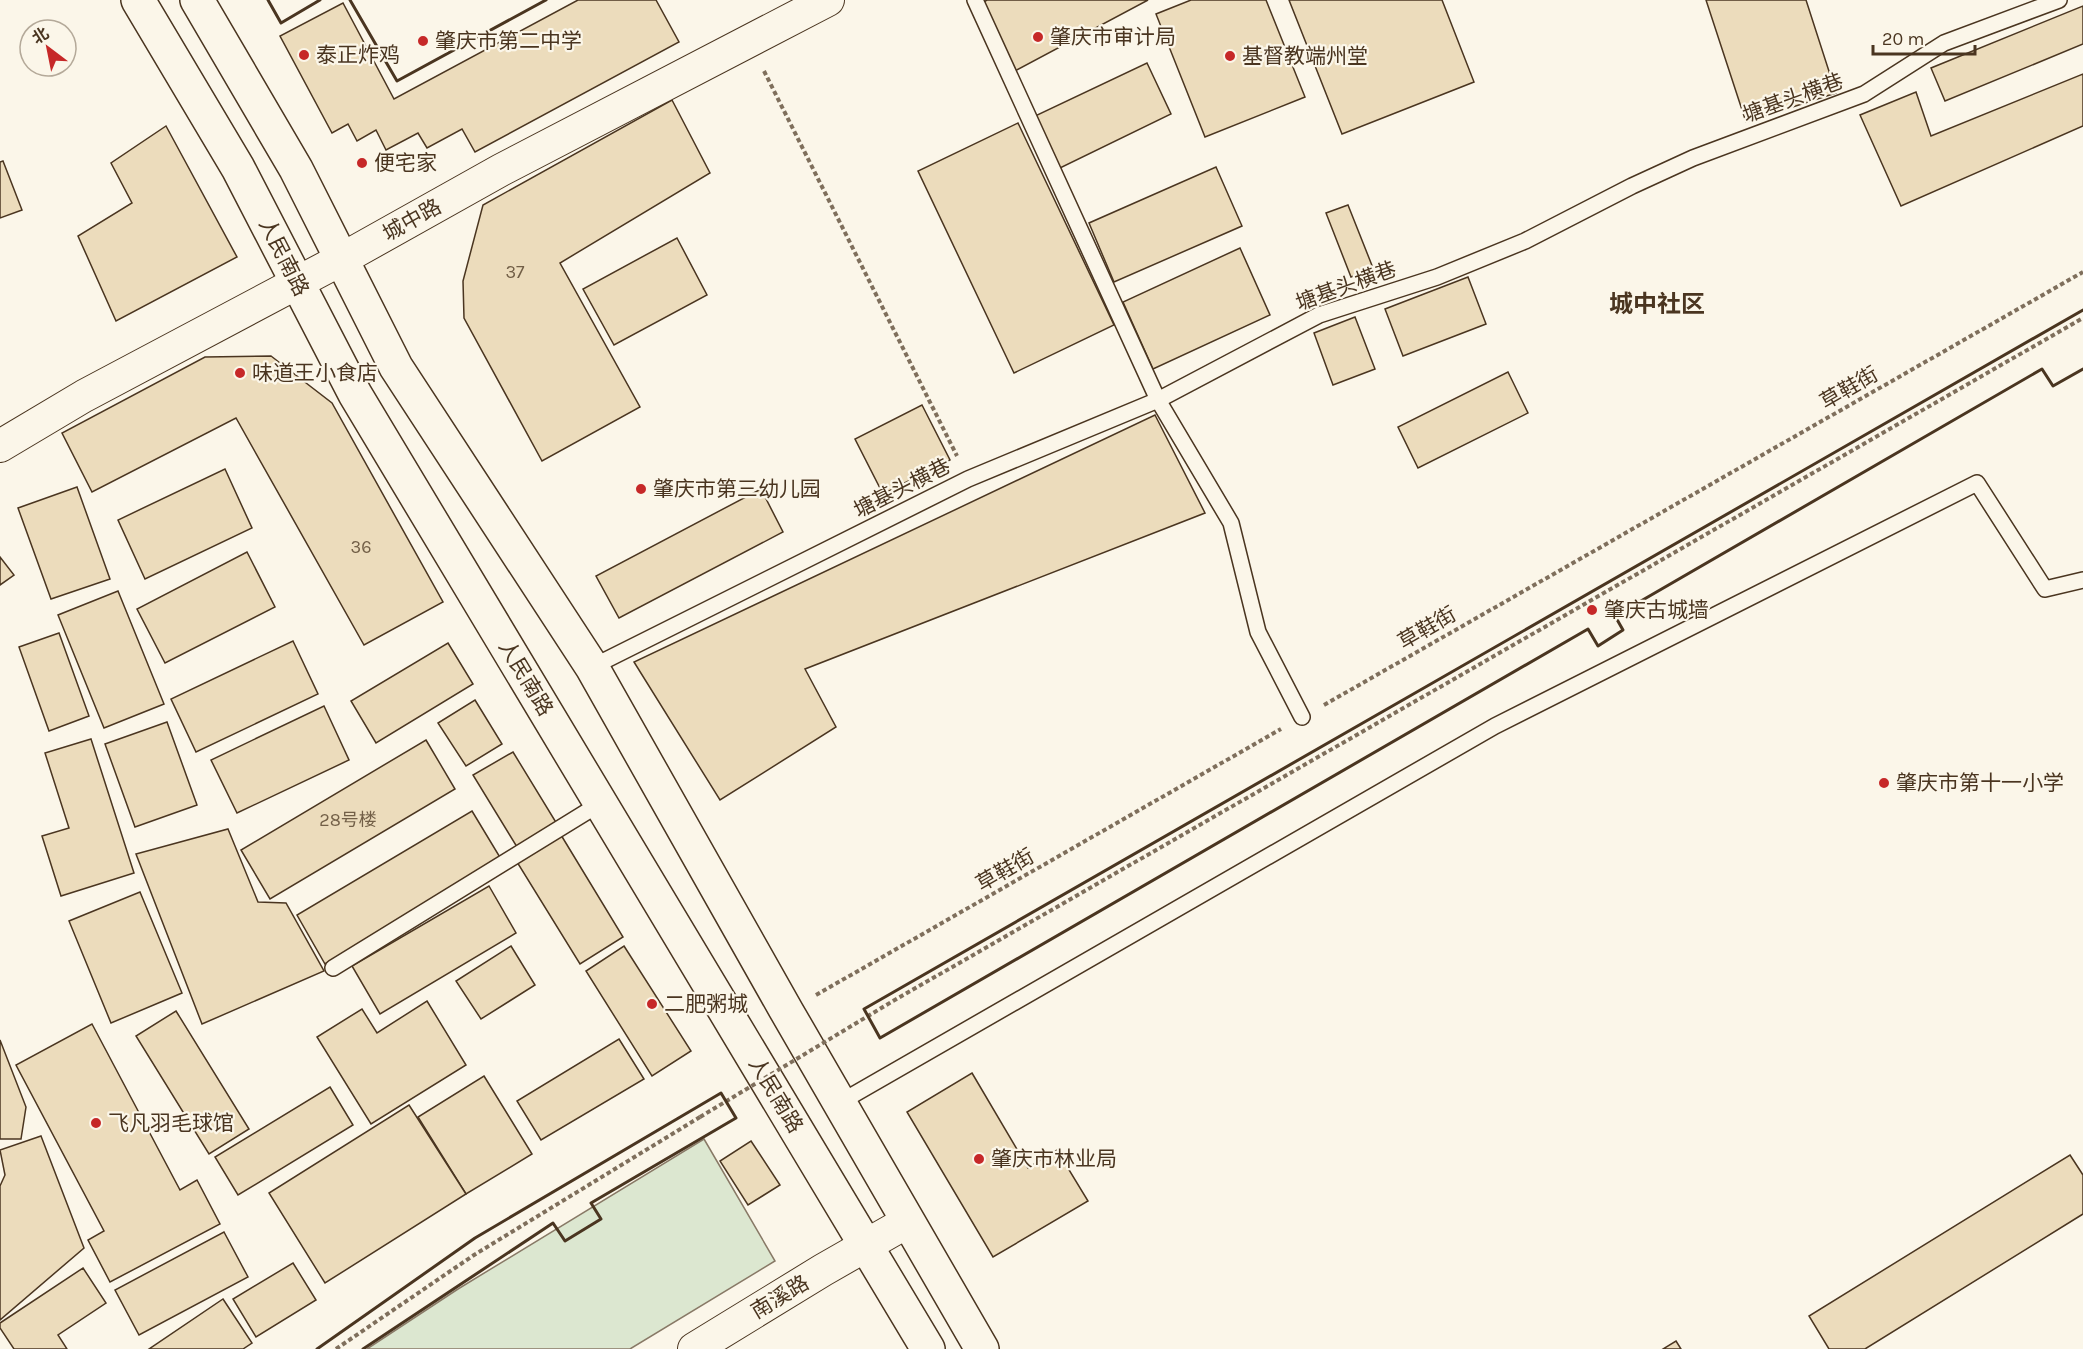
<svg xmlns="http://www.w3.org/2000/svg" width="2083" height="1349" viewBox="0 0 2083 1349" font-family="Karla,'Noto Sans SC',sans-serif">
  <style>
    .green { fill: #dce7d0; stroke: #887966; stroke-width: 1.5 }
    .building { fill: #ecdcbc; stroke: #4a3520; stroke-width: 1.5 }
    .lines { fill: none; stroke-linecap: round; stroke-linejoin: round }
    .service-casing { stroke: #4a3520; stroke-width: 18 }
    .minor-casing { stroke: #4a3520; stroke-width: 34 }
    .secondary-casing { stroke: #4a3520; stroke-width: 36 }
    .path { stroke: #7f6f5c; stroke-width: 4; stroke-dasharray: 4.5 3; stroke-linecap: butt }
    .service { stroke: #fbf6e9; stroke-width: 15 }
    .minor { stroke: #fbf6e9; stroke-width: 32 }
    .secondary { stroke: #fbf6e9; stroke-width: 33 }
    .path-bridge { stroke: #7f6f5c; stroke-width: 4; stroke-dasharray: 4.5 3; stroke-linecap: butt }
    .wall { stroke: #4a3520; stroke-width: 3 }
    .poi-dot { fill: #c62828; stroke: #fbf6e9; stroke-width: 2 }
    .labels { text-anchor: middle; stroke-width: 4.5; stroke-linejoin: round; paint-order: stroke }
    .number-label { font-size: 18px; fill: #725f47 }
    .poi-label { font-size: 21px; fill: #4a3520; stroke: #fbf6e9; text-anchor: start }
    .street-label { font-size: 21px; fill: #4a3520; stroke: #fbf6e9 }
    .quarter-label { font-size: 24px; font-weight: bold; fill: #4a3520; stroke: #fbf6e9 }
  </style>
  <rect width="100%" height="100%" fill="#fbf6e9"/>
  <polygon class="green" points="704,1139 775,1261 630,1349 367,1349 458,1289"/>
  <g class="building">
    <polygon points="578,0 656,0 679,42 475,152 462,129 427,148 418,133 386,150 376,130 357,141 348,124 332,133 280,36 343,3 394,99"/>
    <polygon points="987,0 1148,0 1013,72 982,3"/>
    <polygon points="1191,0 1266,0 1305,97 1205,137 1156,14"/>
    <polygon points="1289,0 1442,0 1474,82 1342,134"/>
    <polygon points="1706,0 1806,0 1836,93 1746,122"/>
    <polygon points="2083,6 2083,44 1945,101 1931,68"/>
    <polygon points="1147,63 1171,114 1060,168 1035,116"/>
    <polygon points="2083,74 2083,126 1901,206 1860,115 1916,92 1931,136"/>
    <polygon points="672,100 710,173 560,263 640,407 542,461 464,318 463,281 483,205"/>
    <polygon points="1018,123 1114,325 1014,373 918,171"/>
    <polygon points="166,126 237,257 116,321 78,236 132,203 111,163"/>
    <polygon points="3,161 22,210 0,218 0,162"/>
    <polygon points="1216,167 1242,226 1114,282 1089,223"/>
    <polygon points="1348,205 1373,268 1351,277 1326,213"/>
    <polygon points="677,238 707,295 614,345 583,289"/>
    <polygon points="1240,248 1270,315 1153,369 1123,302"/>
    <polygon points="1468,277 1486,324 1403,356 1385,309"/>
    <polygon points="1355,317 1375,369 1333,385 1314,333"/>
    <polygon points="271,356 332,403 443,602 364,645 236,418 92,492 62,433 205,357"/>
    <polygon points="1508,372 1528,413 1418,468 1398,427"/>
    <polygon points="922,405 950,460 883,494 855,439"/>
    <polygon points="1155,415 1205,513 805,669 836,727 720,800 634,662"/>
    <polygon points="225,469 252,528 145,579 118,520"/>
    <polygon points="77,487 110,579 51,599 18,508"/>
    <polygon points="761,489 783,532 619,618 596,576"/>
    <polygon points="247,552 275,607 165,663 137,609"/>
    <polygon points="0,557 14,575 0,585"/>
    <polygon points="118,591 164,704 104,728 58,615"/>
    <polygon points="59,633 89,716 49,731 19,647"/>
    <polygon points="293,641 318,694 196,752 171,699"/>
    <polygon points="448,643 473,684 376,743 351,701"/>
    <polygon points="475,700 502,744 466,766 438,723"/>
    <polygon points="324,706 349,760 237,813 211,760"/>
    <polygon points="167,722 197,805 135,827 105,744"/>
    <polygon points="91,739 134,873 61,896 42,836 69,828 45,753"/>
    <polygon points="426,740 455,789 270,899 241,850"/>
    <polygon points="513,752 557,824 517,847 473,775"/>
    <polygon points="472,811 501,859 325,964 297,915"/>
    <polygon points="228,829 258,902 286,903 324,971 202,1024 136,854"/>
    <polygon points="561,835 623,937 580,964 517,862"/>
    <polygon points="489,886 516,933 380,1014 352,966"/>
    <polygon points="140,892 182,993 111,1023 69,921"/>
    <polygon points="511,946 535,985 481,1019 456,981"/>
    <polygon points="624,946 691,1051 652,1076 586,971"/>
    <polygon points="427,1001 466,1065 371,1124 317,1037 362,1009 377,1033"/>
    <polygon points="176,1011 249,1129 209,1154 136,1036"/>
    <polygon points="92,1024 180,1190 197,1180 220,1224 110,1282 88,1240 104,1231 16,1065"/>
    <polygon points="619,1039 644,1079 541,1140 517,1101"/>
    <polygon points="0,1040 26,1107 21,1139 0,1139"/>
    <polygon points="972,1073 1028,1168 1057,1150 1088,1201 993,1257 907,1112"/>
    <polygon points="484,1076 532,1154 466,1194 418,1117"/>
    <polygon points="330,1087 353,1125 238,1195 215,1157"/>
    <polygon points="409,1105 466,1194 325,1283 269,1193"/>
    <polygon points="41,1136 84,1248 0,1320 0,1186 5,1175 0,1150"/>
    <polygon points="751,1141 780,1185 748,1205 720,1161"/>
    <polygon points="2070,1155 2083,1175 2083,1214 1865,1349 1829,1349 1809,1316"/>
    <polygon points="224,1232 248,1277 139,1335 115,1290"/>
    <polygon points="293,1263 316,1300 256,1337 233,1299"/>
    <polygon points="83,1268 106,1303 58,1335 67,1349 14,1349 0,1328 0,1323"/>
    <polygon points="223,1299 252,1343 243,1349 149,1349"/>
    <polygon points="1676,1341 1681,1349 1663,1349"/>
  </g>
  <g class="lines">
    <g class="service-casing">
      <g id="service">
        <polyline points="975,0 1158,400 1231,523 1258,632 1302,717"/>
        <polyline points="592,667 968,479 1158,400 1319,315 1437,277 1525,241 1632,186 1693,158 1864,94 1944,43 2059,0"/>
        <polyline points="333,968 601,803"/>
        <polyline points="839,1103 1495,726 1977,483 2045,589 2083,580"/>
      </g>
    </g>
    <g class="minor-casing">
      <g id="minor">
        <polyline points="0,446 84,396 342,259 501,170 828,0"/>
        <polyline points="694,1349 823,1270 907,1222"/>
      </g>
    </g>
    <g class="secondary-casing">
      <g id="secondary">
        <polyline points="138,0 238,168 355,394 928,1349"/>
        <polyline points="197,0 296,169 396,367 592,667 787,1012 982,1349"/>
      </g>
    </g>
    <g class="path">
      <polyline points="764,71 957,456"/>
      <polyline points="1324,705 2083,272"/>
      <polyline points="816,995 1281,729"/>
      <polyline points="893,1001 2083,318"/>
      <polyline points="336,1349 474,1255 700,1117"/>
    </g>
    <use href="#service" class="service"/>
    <use href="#minor" class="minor"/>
    <use href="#secondary" class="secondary"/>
    <polyline class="path-bridge" points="700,1117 893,1001"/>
    <g class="wall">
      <polyline points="268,0 281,23 320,0"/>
      <polyline points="350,0 397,81 546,0"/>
      <polyline points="2083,310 864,1009 880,1038 1588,629 1598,646 1623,630 1615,616 2042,369 2053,386 2083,369"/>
      <polyline points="317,1349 475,1238 721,1093 736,1118 591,1203 601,1219 565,1241 553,1223 363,1349"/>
    </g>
  </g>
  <g class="poi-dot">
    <circle cx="1038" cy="37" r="6"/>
    <circle cx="423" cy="41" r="6"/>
    <circle cx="304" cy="55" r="6"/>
    <circle cx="1230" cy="56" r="6"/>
    <circle cx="362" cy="163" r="6"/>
    <circle cx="240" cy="373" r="6"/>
    <circle cx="641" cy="489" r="6"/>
    <circle cx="1592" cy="610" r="6"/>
    <circle cx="1884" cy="783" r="6"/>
    <circle cx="652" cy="1004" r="6"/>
    <circle cx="96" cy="1123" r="6"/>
    <circle cx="979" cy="1159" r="6"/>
  </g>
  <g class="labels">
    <g class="number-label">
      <text x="515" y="278">37</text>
      <text x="361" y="553">36</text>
      <text x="348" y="826">28号楼</text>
    </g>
    <g class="poi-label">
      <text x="1050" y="44">肇庆市审计局</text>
      <text x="435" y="48">肇庆市第二中学</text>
      <text x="316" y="62">泰正炸鸡</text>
      <text x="1242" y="63">基督教端州堂</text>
      <text x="374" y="170">便宅家</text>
      <text x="252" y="380">味道王小食店</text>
      <text x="653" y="496">肇庆市第三幼儿园</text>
      <text x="1604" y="617">肇庆古城墙</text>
      <text x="1896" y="790">肇庆市第十一小学</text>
      <text x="664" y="1011">二肥粥城</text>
      <text x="108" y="1130">飞凡羽毛球馆</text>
      <text x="991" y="1166">肇庆市林业局</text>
    </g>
    <g class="street-label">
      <text transform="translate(1793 98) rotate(-20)" y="7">塘基头横巷</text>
      <text transform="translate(412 220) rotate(-29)" y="7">城中路</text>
      <text transform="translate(284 257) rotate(63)" y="7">人民南路</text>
      <text transform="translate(1346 286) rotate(-20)" y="7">塘基头横巷</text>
      <text transform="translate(1849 388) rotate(-30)" y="7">草鞋街</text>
      <text transform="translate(902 488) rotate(-27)" y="7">塘基头横巷</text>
      <text transform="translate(1427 628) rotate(-30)" y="7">草鞋街</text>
      <text transform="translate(526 678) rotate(59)" y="7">人民南路</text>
      <text transform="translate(1005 870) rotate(-30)" y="7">草鞋街</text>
      <text transform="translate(776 1095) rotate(59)" y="7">人民南路</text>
      <text transform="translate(780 1297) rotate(-31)" y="7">南溪路</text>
    </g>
    <g class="quarter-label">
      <text x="1657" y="312">城中社区</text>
    </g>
  </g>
  <g transform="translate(48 48) rotate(328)"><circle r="28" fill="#fbf6e9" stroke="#b4a999" stroke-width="1.5"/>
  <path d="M0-4.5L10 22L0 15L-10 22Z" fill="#c62828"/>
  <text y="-9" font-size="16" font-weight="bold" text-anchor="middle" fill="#4a3520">北</text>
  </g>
  <path d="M1873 45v9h102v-9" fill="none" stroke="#4a3520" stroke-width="3"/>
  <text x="1882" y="45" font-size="18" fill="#4a3520" stroke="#fbf6e9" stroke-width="4.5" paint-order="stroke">20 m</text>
</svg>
